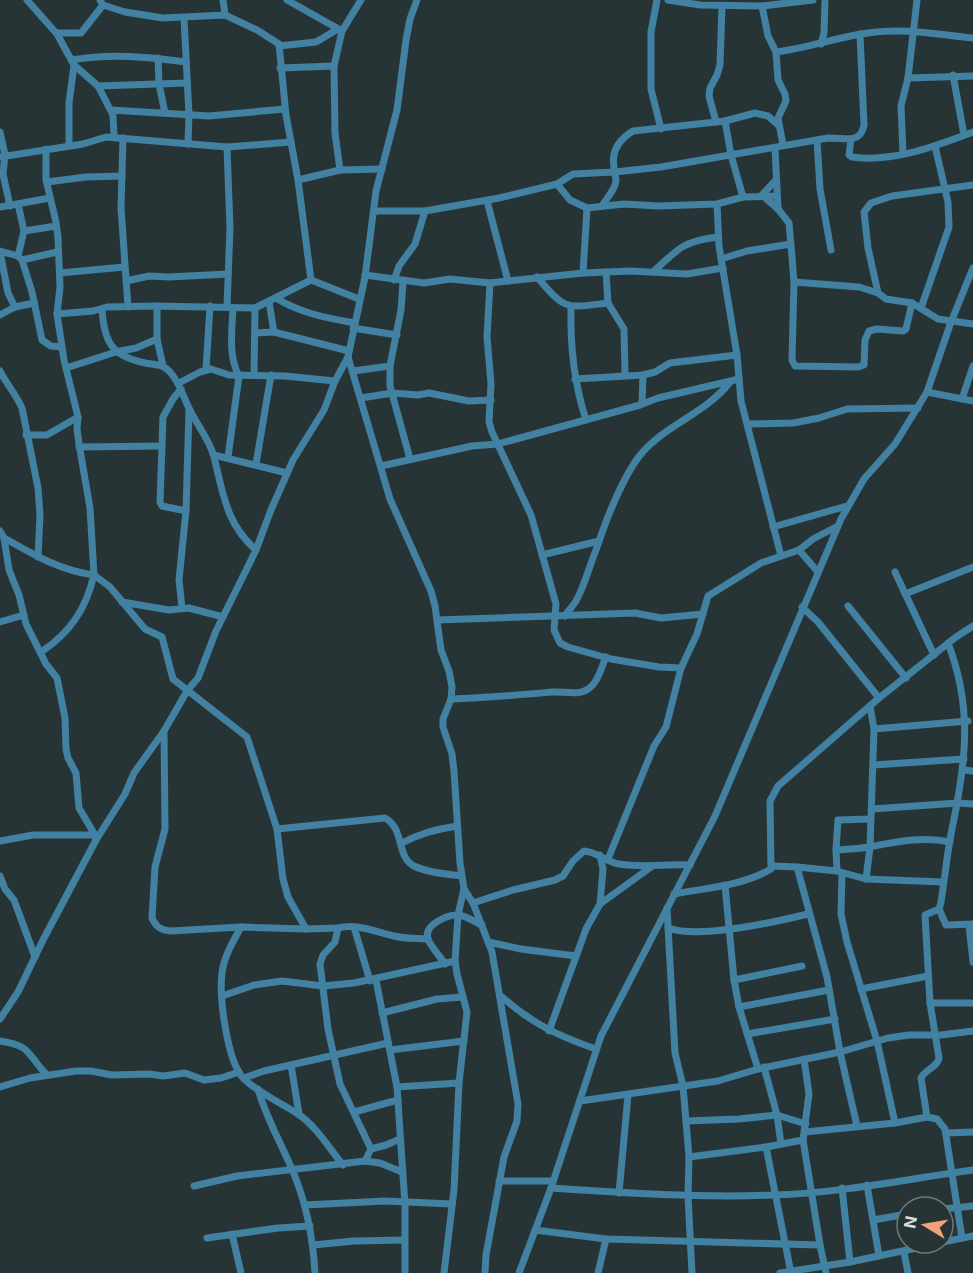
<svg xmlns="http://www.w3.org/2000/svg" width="973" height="1273" viewBox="0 0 973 1273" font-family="Inter,sans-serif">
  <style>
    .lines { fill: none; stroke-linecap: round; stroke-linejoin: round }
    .minor { stroke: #4281a1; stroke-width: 7 }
  </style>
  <rect width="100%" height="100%" fill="#273435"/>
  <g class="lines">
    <g class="minor">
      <polyline points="27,0 57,34 74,65 98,86 113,115 114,137"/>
      <polyline points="100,0 103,5 125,12 163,18 225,15 257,30 279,44 286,115 298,180 311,280"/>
      <polyline points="223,0 225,15"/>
      <polyline points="287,0 342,31"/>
      <polyline points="417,0 410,19 406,40 397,110 376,191 365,277 348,357 390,499 431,591 435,606 441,650 449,671 452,687 451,699 443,719 443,727 452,754 454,771 460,863 464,889 458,915 455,961 457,974 467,1012 459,1083 454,1190 444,1273"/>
      <polyline points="657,0 651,32 651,89 661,129"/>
      <polyline points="668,0 700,5 762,6 813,0"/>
      <polyline points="762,6 768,36 776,52 778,80 785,94 786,101 778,118 783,145"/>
      <polyline points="184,18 189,115 188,144"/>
      <polyline points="57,33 81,33 103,5"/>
      <polyline points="821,44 824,33 825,0"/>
      <polyline points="279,46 316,42 338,29"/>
      <path d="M776,52C815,47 854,31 894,31C921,30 947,36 973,38"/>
      <polyline points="158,58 159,84 165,113"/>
      <path d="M72,60C110,53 149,57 186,62"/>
      <polyline points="280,68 334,66"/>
      <polyline points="953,75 964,135"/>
      <polyline points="908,78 973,76"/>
      <polyline points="98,86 187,83"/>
      <polyline points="111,110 209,116 285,109"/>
      <polyline points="725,121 731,155 743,197"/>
      <polyline points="716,122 709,96 710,88 717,75 720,65 722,6"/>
      <polyline points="0,132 5,155 3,174 10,206"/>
      <polyline points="123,138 121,208 128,307"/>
      <path d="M851,139C859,137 862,134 864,125L860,34"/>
      <polyline points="817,140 820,189 831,250"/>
      <polyline points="69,146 69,103 74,65"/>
      <polyline points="227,147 230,228 227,307"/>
      <polyline points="775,148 778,209 789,223 792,257 794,282 792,360 795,366 858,367 864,365 865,340 869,331 877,329 903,331 906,329 912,303"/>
      <polyline points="46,149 46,180 56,222 58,238 60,287 57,314 64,360 78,417 77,429 79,444 90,508 94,575 110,587 145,629 162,637 173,679 247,737 277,829 283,879 288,897 306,929"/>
      <polyline points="903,153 901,106 908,78 917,0"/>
      <polyline points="0,157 83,144 106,137 227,147 291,142"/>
      <polyline points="340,170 335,133 334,66 342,31 361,0"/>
      <polyline points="298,180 340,170 382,169"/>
      <polyline points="776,180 762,195 778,209"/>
      <polyline points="47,182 86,177 122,176"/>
      <polyline points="557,184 570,200 587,208 624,204 658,206 717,204 743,197 777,196"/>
      <polyline points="487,201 508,281"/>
      <polyline points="18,204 24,231 18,256"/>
      <polyline points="717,204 719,246 737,355 741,401 781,556"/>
      <path d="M602,206C606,199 615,190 616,181C616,176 614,171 614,167C611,151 620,139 633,131L725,121L755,113L768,116L778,125"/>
      <polyline points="0,207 50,198"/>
      <path d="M374,211H425L499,198L557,184L573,174L615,172L661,167L828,138L851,139L849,155L852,157C893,163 935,146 973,132"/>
      <polyline points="24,231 56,226"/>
      <polyline points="0,251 18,256 22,260 32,292 42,340 51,346 62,347"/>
      <polyline points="0,252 8,293 15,307"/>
      <polyline points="721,259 747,251 791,244"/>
      <polyline points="22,260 57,252"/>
      <polyline points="606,272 608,303 624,329 625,375"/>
      <path d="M653,272C678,249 683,241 718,237"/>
      <polyline points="60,273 124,267"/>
      <polyline points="583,273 587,208"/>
      <polyline points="365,275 424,283 450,279 490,283 583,273 630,271 687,274 723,268"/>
      <path d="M537,277C566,311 565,308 608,303"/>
      <polyline points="311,280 359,299"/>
      <polyline points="394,280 399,266 415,244 425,211"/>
      <polyline points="126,281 149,276 169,277 228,274"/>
      <polyline points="403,282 401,310 390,366 390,386 410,459"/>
      <polyline points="794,282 859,287 878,293 886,299 912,303 938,319 973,324"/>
      <polyline points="490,283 487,337 491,384 489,422 492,432 531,515 556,604 554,630 560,643 568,647 611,659 659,667 681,668"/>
      <polyline points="878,293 868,248 864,212 871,203 892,196 973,185"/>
      <path d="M276,298C300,313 326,318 355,323"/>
      <polyline points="269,302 274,332"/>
      <polyline points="157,306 157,339 163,366"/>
      <path d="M571,307C570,346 574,383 586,420"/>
      <polyline points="921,308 949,227 948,202 935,146"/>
      <path d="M102,309C104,341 111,356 145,363C155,365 163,364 170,372C181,384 183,398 191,412C198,426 210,441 214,457C223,493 226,524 256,550"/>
      <polyline points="57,314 93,311 107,307 153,306 255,308 311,280"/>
      <polyline points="0,315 15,307 34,303"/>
      <polyline points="353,328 397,335"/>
      <polyline points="255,333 274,332 349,351"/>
      <polyline points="66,368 116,352 136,348 157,339"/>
      <polyline points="206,369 210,306"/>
      <path d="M0,371C6,383 17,396 22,408L38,488L40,515L38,557"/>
      <polyline points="353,371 390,366"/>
      <polyline points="254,375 255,308"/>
      <polyline points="575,379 643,375 655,372 670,363 737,355"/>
      <polyline points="179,383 200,372 211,369 229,375 285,376 335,381"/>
      <polyline points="181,389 173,399 163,417 160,502 162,506 186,511"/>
      <polyline points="927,392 973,401"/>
      <polyline points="361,398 392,393 418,395 429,393 469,401 491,400"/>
      <polyline points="962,399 973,366"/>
      <polyline points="642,404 643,375"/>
      <polyline points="748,424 793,423 819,418 847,409 918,408"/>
      <polyline points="26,435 47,435 78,417"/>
      <polyline points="79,447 162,446"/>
      <polyline points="214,455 287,473"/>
      <path d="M228,457L239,376C228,356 232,330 233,308"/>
      <polyline points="256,464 271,375"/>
      <polyline points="381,466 472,446 498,444 640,405 658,398 739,379"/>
      <polyline points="773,527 847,506"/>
      <polyline points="0,531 4,538 9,570 19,595 26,624 46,664 57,678 65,718 66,749 68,758 76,773 79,808 95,835 96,840"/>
      <path d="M4,538C34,555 59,570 94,575C86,609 70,633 41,652"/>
      <polyline points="799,550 818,572"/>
      <polyline points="542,555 599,541"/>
      <polyline points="895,572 934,655"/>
      <polyline points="905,594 973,567"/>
      <polyline points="122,602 169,610 189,608 223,617"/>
      <polyline points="848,606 906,678"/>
      <polyline points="802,607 818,622 879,698"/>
      <polyline points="182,608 179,580 186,511 189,410"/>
      <path d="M565,616C568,611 573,606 576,601C585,585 589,567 596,550C606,520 618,488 635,462C659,426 704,416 730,382"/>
      <polyline points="437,620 635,613 661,618 703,614"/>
      <polyline points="0,622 24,615"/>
      <path d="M451,699C485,698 518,695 552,692C563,691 579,696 588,689C598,683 601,668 606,657"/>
      <polyline points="870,706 874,729 870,847 866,879 943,882"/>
      <polyline points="874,729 968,721"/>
      <path d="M164,731L165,829L155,867L152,918C156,927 161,930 170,931L241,927L306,929L338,928"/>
      <polyline points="873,765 964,759"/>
      <polyline points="963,770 973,771"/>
      <polyline points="872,809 958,803 973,804"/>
      <path d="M277,829L385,818C405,829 396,857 414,866C428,873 447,874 462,876"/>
      <polyline points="0,841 33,835 95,835"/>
      <path d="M402,843C420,833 437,829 457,826"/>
      <path d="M836,850C847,849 858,849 869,847C896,842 923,836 950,842"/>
      <polyline points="600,855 603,869 600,904"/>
      <polyline points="608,859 654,746 666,727 681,668 697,634 708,596 761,563 799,550 813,539 838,526"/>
      <polyline points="772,866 797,867 827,977 840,1052 857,1126"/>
      <polyline points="797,867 837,871 866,879"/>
      <polyline points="837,871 836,850 838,820 871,819"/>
      <polyline points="842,873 841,914 847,942 877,1041 895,1123"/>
      <polyline points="0,876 5,889 14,900 35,957"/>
      <polyline points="725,885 734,980 739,1007 758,1069"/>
      <polyline points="464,889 473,903 492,952 518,1104 517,1121 504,1157 486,1255 485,1273"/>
      <path d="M674,894C706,888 742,886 771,869L770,801L778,786L879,698L956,637L973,626"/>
      <path d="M473,903L513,890L555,880L563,876L573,861L584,851C597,852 607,862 619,864C643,868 666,864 690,865"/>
      <polyline points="667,908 675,1053 683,1086 689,1157 688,1196 692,1273"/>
      <polyline points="939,909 946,925 973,924"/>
      <polyline points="969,925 973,962"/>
      <path d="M241,927C233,942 224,956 222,973C219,997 227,1062 244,1079C260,1094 280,1102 298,1114C316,1126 329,1148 343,1165"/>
      <polyline points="354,927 370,981"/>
      <path d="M668,928C699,939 775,922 808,914"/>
      <polyline points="488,942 521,949 576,956"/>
      <path d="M445,964C440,956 431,947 428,939C423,925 448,914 459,915C466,916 475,922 482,925"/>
      <polyline points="376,980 397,1087 405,1205 405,1273"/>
      <polyline points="734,980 802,966"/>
      <polyline points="861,989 928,976"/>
      <polyline points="222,996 254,985 282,981 323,986 354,983 455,961"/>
      <path d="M501,996C531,1023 558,1036 596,1049"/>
      <polyline points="930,1003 973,1003"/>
      <polyline points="739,1007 829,990"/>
      <polyline points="382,1013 437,999 463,997"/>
      <polyline points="0,1019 18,992 43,940 96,840 125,794 134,773 164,731 187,691 198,678 216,631 256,550 271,510 293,460 324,410 335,381 348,357"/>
      <polyline points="549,1031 586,929 600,904 651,867"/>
      <polyline points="747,1034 835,1019"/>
      <path d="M0,1041C32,1046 26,1053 46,1074"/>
      <polyline points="390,1050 464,1041"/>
      <polyline points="804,1059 809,1094 803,1140 820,1245 826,1273"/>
      <polyline points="291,1065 299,1114"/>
      <polyline points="764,1067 777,1115 781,1144"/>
      <polyline points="244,1078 264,1071 388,1043"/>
      <polyline points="0,1087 30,1078 76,1071 91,1071 112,1075 149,1074 163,1076 185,1073 204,1080 221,1078 239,1072"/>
      <polyline points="397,1087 459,1083"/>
      <path d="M258,1089C266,1118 282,1145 294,1174C307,1206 313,1238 315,1273"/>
      <polyline points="580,1101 718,1081 758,1069 840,1052 888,1038 909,1035 941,1035 973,1031"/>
      <polyline points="354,1112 398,1100"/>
      <path d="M927,1117L921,1078C925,1069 937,1068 939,1058L930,1003L925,915L939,909L941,902C945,877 947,853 952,829C966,762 973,708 948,643"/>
      <polyline points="686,1121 739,1119 777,1115 806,1124"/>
      <polyline points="805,1132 895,1123 927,1117 937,1119 945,1129 962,1238"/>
      <polyline points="946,1133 973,1132"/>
      <polyline points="766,1147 791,1273"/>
      <path d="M371,1149L340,1084L328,1029L320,964L323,955L335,942L338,928C356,923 376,932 394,936C405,939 417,938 428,939"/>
      <polyline points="689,1157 766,1147 803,1140"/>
      <polyline points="365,1161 371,1149 386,1145 400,1139"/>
      <polyline points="499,1181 553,1181"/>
      <polyline points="867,1185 879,1256"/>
      <polyline points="194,1186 237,1176 365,1161 380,1163 402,1172"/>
      <path d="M551,1188C625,1193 700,1198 774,1195C841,1193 907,1179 973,1170"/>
      <polyline points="842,1188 850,1262"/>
      <polyline points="619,1193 628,1095"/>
      <polyline points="305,1205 385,1201 452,1204"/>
      <polyline points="943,1209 973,1206"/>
      <polyline points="873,1220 907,1214"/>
      <polyline points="535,1230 606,1239 820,1245"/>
      <polyline points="232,1234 241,1273"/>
      <polyline points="207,1238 278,1228 310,1226"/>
      <polyline points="943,1242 973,1236"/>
      <polyline points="313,1245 354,1241 404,1240"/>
      <polyline points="904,1252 908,1273"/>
      <polyline points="519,1273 551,1188 601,1036 715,816 841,519 864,479 895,444 927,392 951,322 973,268"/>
      <polyline points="598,1273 606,1239"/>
      <polyline points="780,1273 850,1262 940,1243"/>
    </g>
  </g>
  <g transform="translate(925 1225) rotate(281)"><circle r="28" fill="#273435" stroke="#6e797a" stroke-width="1.5"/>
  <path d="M0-4.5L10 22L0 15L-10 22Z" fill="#f0a27a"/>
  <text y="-9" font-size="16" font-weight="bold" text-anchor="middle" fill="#d8e0e1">N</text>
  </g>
</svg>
